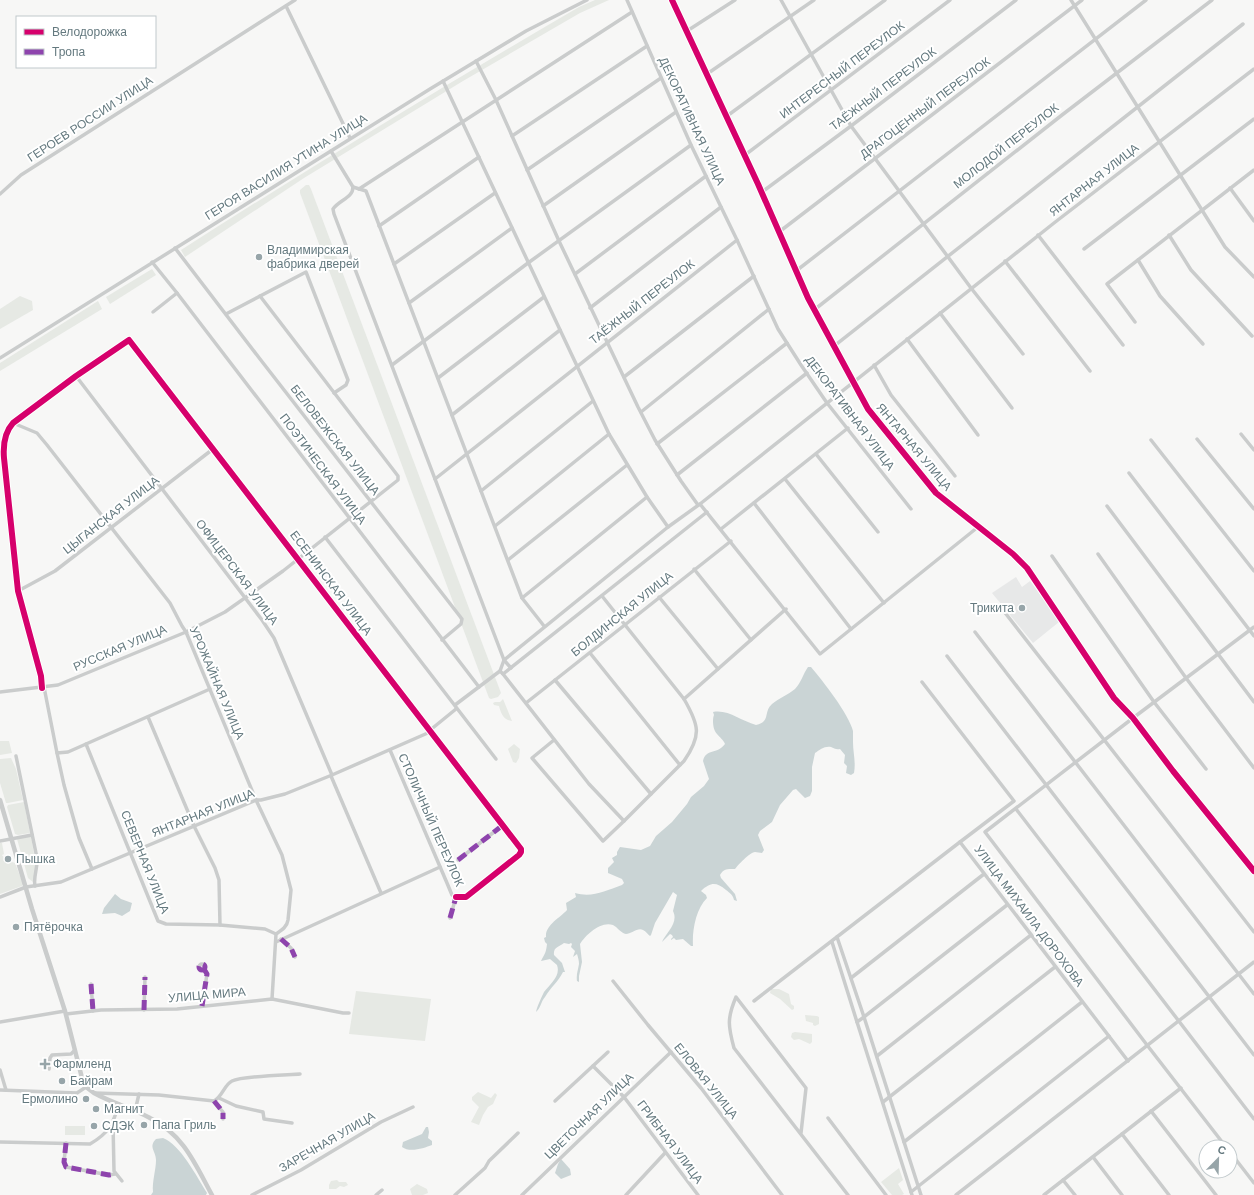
<svg xmlns="http://www.w3.org/2000/svg" width="1254" height="1195" viewBox="0 0 1254 1195" font-family="Arial,sans-serif">
  <style>
    .built { fill: #e7e8e8 }
    .green { fill: #e6e9e4 }
    .water { fill: #cad4d5 }
    .lines { fill: none; stroke-linecap: round; stroke-linejoin: round }
    .minor { stroke: #cacccc; stroke-width: 3.5 }
    .tertiary { stroke: #cacccc; stroke-width: 4.5 }
    .quiet { stroke: #8e44ad; stroke-width: 5; stroke-dasharray: 10 5; stroke-linecap: butt }
    .cycleway-casing { stroke: #fff; stroke-width: 8 }
    .cycleway { stroke: #d6006c; stroke-width: 6 }
    .poi-dot { fill: #97a5a9; stroke: #fff; stroke-width: 1.5 }
    .labels { text-anchor: middle; stroke-width: 4; stroke-linejoin: round; paint-order: stroke }
    .street-label { font-size: 12px; fill: #64797f; stroke: #fff }
    .poi-label { font-size: 12px; fill: #64797f; stroke: #fff; text-anchor: start }
  </style>
  <rect width="100%" height="100%" fill="#f7f7f6"/>
  <polygon class="built" points="1016,577 1022,587 1030,581 1054,613 1059,622 1033,643 992,593"/>
  <g class="green">
    <path d="M595,0H609L580,13L463,81L304,178L185,257L181,250C312,166 445,85 579,7Z"/>
    <polygon points="306,185 309,185 311,189 501,693 498,697 491,699 489,698 300,193 300,190"/>
    <polygon points="152,269 156,275 110,304 106,297"/>
    <polygon points="20,296 32,301 33,310 0,329 0,309"/>
    <polygon points="98,301 102,309 0,371 0,363"/>
    <path d="M503,699L512,721C503,720 501,713 499,706L494,705L493,703L495,702H500Z"/>
    <polygon points="0,741 9,741 12,753 0,755"/>
    <polygon points="514,744 520,749 519,758 516,763 513,762 508,749"/>
    <polygon points="11,758 16,769 23,800 8,803 6,803 0,783 0,759"/>
    <polygon points="24,802 30,833 18,835 15,834 7,807 8,805"/>
    <polygon points="31,836 36,866 33,882 28,878 17,839"/>
    <polygon points="0,843 2,843 4,854 2,855 8,864 12,862 15,863 23,884 22,886 0,894"/>
    <polygon points="771,989 779,989 789,994 791,1004 794,1006 794,1009 792,1010 780,999 770,993"/>
    <polygon points="356,991 431,999 425,1041 349,1034"/>
    <polygon points="805,1015 817,1016 819,1017 819,1024 815,1026 813,1025 813,1023 806,1021"/>
    <polygon points="795,1032 812,1034 812,1042 810,1044 799,1039 794,1040 791,1037 792,1033"/>
    <polygon points="478,1092 491,1098 495,1093 497,1095 493,1104 488,1107 483,1115 479,1125 471,1122 479,1107 472,1100 472,1097"/>
    <rect x="65" y="1126" width="20" height="9"/>
    <polygon points="899,1168 903,1180 898,1184 904,1194 902,1195 892,1195 881,1182"/>
    <polygon points="337,1180 339,1182 346,1182 348,1185 344,1187 340,1186 336,1189 329,1189 329,1185 331,1181"/>
    <polygon points="417,1184 427,1189 428,1193 423,1195 412,1195 410,1189"/>
  </g>
  <g class="water">
    <path d="M808,667H811C822,680 849,714 853,731C853,734 853,739 853,742C853,753 856,761 854,773L851,775L846,773L847,766L844,763L845,755L840,749C836,750 834,748 831,747C824,746 820,750 815,753L812,767V791L810,796L805,798L796,789L793,790L780,805L772,822L760,831L758,835L764,850L762,853C760,853 757,852 755,852C749,853 738,865 735,869C728,869 724,868 720,875L721,878L735,894L737,901L734,900C733,895 730,893 726,890C716,882 711,882 701,891L706,895L707,898C696,909 692,930 693,946H691L683,939L676,940L674,938L671,940V938V939L673,937L672,935L670,934L662,942C666,933 679,923 673,911L677,895L673,892L655,923L651,935L650,936C648,935 646,931 643,930C638,927 631,934 626,934C621,933 617,927 613,925C600,921 586,935 580,944L582,962L579,976V982L577,981C576,975 578,970 579,964C579,961 578,957 577,954L573,957L575,951L571,947L572,944L571,943L569,944L564,943C559,947 553,947 554,955L562,963L565,972H563C558,982 551,987 545,997C541,1001 541,1008 536,1012C537,1007 541,998 544,992C550,984 561,976 557,965L550,959L541,961C545,953 546,953 547,944L545,942L544,938L546,937C545,925 560,918 567,910L566,903L576,897L575,893C592,898 605,891 622,885L624,883L622,879L608,873V868L614,862L612,858L617,855V852L620,847L641,850L650,846L656,836L672,822L687,804L691,797L704,786L709,779L703,761C706,748 717,755 725,744C723,739 720,738 717,734C713,730 712,720 714,715L713,712C728,709 741,721 756,725C771,722 763,712 772,704C779,698 788,695 795,689C801,683 803,674 808,667Z"/>
    <polygon points="115,894 121,899 132,903 130,911 122,916 115,913 102,914 104,908"/>
    <path d="M426,1127H428L429,1132L428,1138L432,1141V1145C424,1148 410,1153 402,1147L403,1142L422,1134Z"/>
    <path d="M163,1138C180,1144 197,1177 207,1193L206,1195H151L153,1192C152,1181 156,1170 156,1160C156,1151 148,1147 156,1139Z"/>
    <polygon points="561,1159 570,1169 571,1175 561,1179 555,1173 558,1164"/>
  </g>
  <g class="lines">
    <g class="minor">
      <polyline points="627,0 691,145 737,240 778,329 801,365 827,403 911,509"/>
      <polyline points="672,0 758,184 808,298 868,409 936,493 1013,554 1027,568 1114,698 1133,718 1173,771 1254,871"/>
      <polyline points="781,0 851,126 971,288 1023,354"/>
      <polyline points="1071,0 1225,247 1254,277"/>
      <polyline points="286,6 350,138"/>
      <polyline points="687,31 735,0"/>
      <polyline points="476,61 496,100 559,241 638,407 655,440 681,481 698,505"/>
      <polyline points="707,74 814,0"/>
      <polyline points="443,81 609,434 647,497 668,527"/>
      <polyline points="727,116 885,0"/>
      <polyline points="512,136 647,46"/>
      <path d="M331,151L353,187C353,198 339,200 333,209L334,214L504,660L511,668"/>
      <polyline points="745,155 950,0"/>
      <polyline points="527,170 661,78"/>
      <polyline points="353,187 366,191 522,598 544,626"/>
      <polyline points="1230,188 1254,221"/>
      <polyline points="359,189 632,12"/>
      <polyline points="762,192 851,126 1016,0"/>
      <polyline points="0,194 21,175 295,0"/>
      <polyline points="543,206 676,112"/>
      <polyline points="379,226 479,157"/>
      <polyline points="779,232 1082,0"/>
      <polyline points="1038,235 1123,345"/>
      <polyline points="1169,235 1191,270 1252,336"/>
      <polyline points="175,248 260,359 462,619 461,624 442,640"/>
      <polyline points="1084,249 1254,119"/>
      <polyline points="1138,260 1160,296 1203,344"/>
      <polyline points="1005,261 1090,371"/>
      <polyline points="152,262 177,293 479,687"/>
      <polyline points="394,264 495,193"/>
      <polyline points="796,271 1146,0"/>
      <polyline points="575,274 706,176"/>
      <polyline points="409,303 512,228"/>
      <polyline points="590,308 721,207"/>
      <polyline points="814,310 1062,115 1212,0"/>
      <polyline points="153,312 177,293"/>
      <polyline points="940,313 1012,408"/>
      <polyline points="226,314 306,272 348,380 346,385 334,393"/>
      <polyline points="1135,322 1107,284 1254,170"/>
      <polyline points="907,339 978,435"/>
      <polyline points="834,346 1243,24"/>
      <polyline points="0,358 430,89 526,31 587,0"/>
      <polyline points="392,365 528,263 691,145"/>
      <polyline points="874,365 891,395 955,476"/>
      <polyline points="76,376 262,620 274,638 332,775"/>
      <polyline points="624,377 754,276"/>
      <polyline points="438,378 544,297"/>
      <polyline points="641,412 769,309"/>
      <polyline points="452,415 560,330"/>
      <path d="M13,423L37,433L47,445L170,603L182,626L186,632L256,800L282,855L291,890L288,920C287,927 282,930 276,934L272,999"/>
      <polyline points="1241,434 1254,450"/>
      <polyline points="1197,439 1254,509"/>
      <polyline points="1151,440 1254,571"/>
      <polyline points="657,444 787,343"/>
      <polyline points="816,454 878,532"/>
      <polyline points="1129,473 1254,636"/>
      <polyline points="677,475 807,373"/>
      <polyline points="435,479 737,240"/>
      <polyline points="785,479 884,603"/>
      <polyline points="481,491 593,401"/>
      <polyline points="754,503 851,629"/>
      <polyline points="700,504 820,654 978,527"/>
      <polyline points="1107,506 1254,702"/>
      <polyline points="495,526 609,434"/>
      <polyline points="721,529 848,428"/>
      <polyline points="325,537 496,759"/>
      <polyline points="1098,554 1186,678 1254,768"/>
      <polyline points="1052,556 1154,702 1206,769"/>
      <polyline points="508,560 627,465"/>
      <polyline points="694,569 751,640"/>
      <polyline points="18,591 55,571 213,449"/>
      <polyline points="659,597 718,669"/>
      <polyline points="522,598 647,497"/>
      <polyline points="999,605 1254,932"/>
      <polyline points="975,632 1254,994"/>
      <polyline points="590,653 680,765"/>
      <polyline points="947,656 1254,1055"/>
      <path d="M500,671L503,674L589,784L624,821L684,761C702,735 699,725 684,699L602,596"/>
      <polyline points="503,674 707,512"/>
      <polyline points="555,680 651,794"/>
      <polyline points="922,682 1014,801 960,842 1128,1061"/>
      <polyline points="44,687 57,753 68,752 210,689"/>
      <path d="M42,688L41,676L18,591L4,458C3,446 4,433 13,423L76,376L129,340L521,849V852L519,855L466,897H456"/>
      <polyline points="0,692 58,685 186,632 225,612 283,571 398,480 398,476 260,296"/>
      <polyline points="684,699 786,609"/>
      <polyline points="526,703 731,541"/>
      <polyline points="455,705 500,671 504,660 668,527 700,504 1054,223 1254,69"/>
      <polyline points="148,717 194,826 215,868 219,880 220,925"/>
      <polyline points="429,731 456,709"/>
      <polyline points="554,740 532,758 603,841 624,821"/>
      <polyline points="86,744 158,921 166,924 220,925 265,929 276,934"/>
      <polyline points="390,750 447,883 452,895 456,897"/>
      <polyline points="57,753 64,785 79,838 92,869"/>
      <path d="M16,756L37,858C38,868 33,877 35,886"/>
      <polyline points="331,776 381,893"/>
      <polyline points="1016,809 1254,1119"/>
      <polyline points="0,841 32,835"/>
      <polyline points="458,860 503,825"/>
      <polyline points="0,897 26,887 61,882 256,800 261,800 285,794 332,775 430,732"/>
      <polyline points="450,918 456,897"/>
      <polyline points="837,937 864,1017 1007,905"/>
      <polyline points="281,939 291,948 295,957"/>
      <polyline points="276,942 440,867"/>
      <polyline points="832,942 857,1022"/>
      <circle cx="202" cy="967" r="3"/>
      <polyline points="851,978 984,874"/>
      <polyline points="613,981 648,1025 701,1088 782,1195"/>
      <polyline points="91,984 93,1011"/>
      <polyline points="754,1001 960,842"/>
      <polyline points="202,1006 207,974 204,969"/>
      <polyline points="144,1010 145,977"/>
      <polyline points="66,1014 101,1010 177,1009 272,999 343,1013 349,1013"/>
      <polyline points="0,1022 65,1011"/>
      <polyline points="877,1056 1031,935"/>
      <polyline points="593,1066 624,1097 698,1195"/>
      <polyline points="49,1069 50,1058 52,1055 71,1054 75,1050"/>
      <polyline points="0,1070 6,1090"/>
      <polyline points="0,1090 77,1093 86,1087"/>
      <path d="M94,1093L159,1095L214,1101C223,1096 224,1085 232,1081C242,1076 287,1075 300,1074"/>
      <polyline points="219,1098 236,1106 263,1112 264,1119 292,1123"/>
      <polyline points="214,1101 223,1112 223,1119"/>
      <polyline points="555,1101 608,1052"/>
      <polyline points="883,1102 1055,967"/>
      <polyline points="135,1111 139,1094"/>
      <polyline points="1151,1111 1216,1195"/>
      <polyline points="828,1118 886,1195"/>
      <polyline points="113,1123 114,1171 122,1181"/>
      <path d="M801,1133L806,1088L736,997C727,1018 728,1026 734,1048L848,1195"/>
      <polyline points="1122,1134 1169,1195"/>
      <path d="M0,1142L90,1144C109,1133 113,1124 119,1104"/>
      <polyline points="904,1142 1082,1002"/>
      <polyline points="66,1143 64,1162 66,1167 109,1175 115,1174"/>
      <polyline points="1226,1147 1147,1045 985,832 1133,718 1254,627"/>
      <polyline points="1230,1152 1254,1183"/>
      <polyline points="1093,1157 1122,1195"/>
      <polyline points="1063,1180 1075,1195"/>
      <polyline points="911,1192 1109,1036"/>
      <polyline points="252,1195 301,1170 381,1122 413,1107"/>
      <polyline points="376,1195 382,1190"/>
      <polyline points="455,1195 485,1168 489,1161 518,1133"/>
      <polyline points="522,1195 671,1052"/>
      <polyline points="626,1195 665,1153"/>
      <polyline points="912,1195 857,1022 864,1017 921,1195"/>
      <polyline points="956,1195 1254,962"/>
      <polyline points="1044,1195 1181,1088"/>
    </g>
    <path class="tertiary" d="M0,800L32,909L65,1011L83,1082L86,1087L94,1093C112,1103 132,1108 150,1118C184,1135 195,1164 212,1195"/>
    <g class="quiet">
      <polyline points="458,860 503,825"/>
      <polyline points="450,918 456,897"/>
      <polyline points="281,939 291,948 295,957"/>
      <circle cx="202" cy="967" r="3"/>
      <polyline points="91,984 93,1011"/>
      <polyline points="202,1006 207,974 204,969"/>
      <polyline points="144,1010 145,977"/>
      <polyline points="214,1101 223,1112 223,1119"/>
      <polyline points="66,1143 64,1162 66,1167 109,1175 115,1174"/>
    </g>
    <g class="cycleway-casing">
      <g id="cycleway">
        <polyline points="672,0 758,184 808,298 868,409 936,493 1013,554 1027,568 1114,698 1133,718 1173,771 1254,871"/>
        <path d="M42,688L41,676L18,591L4,458C3,446 4,433 13,423L76,376L129,340L521,849V852L519,855L466,897H456"/>
      </g>
    </g>
    <use href="#cycleway" class="cycleway"/>
  </g>
  <g class="poi-dot">
    <circle cx="259" cy="257" r="4"/>
    <circle cx="1022" cy="608" r="4"/>
    <circle cx="8" cy="859" r="4"/>
    <circle cx="16" cy="927" r="4"/>
    <path d="M43 1058h4v4h4v4h-4v4h-4v-4h-4v-4h4z"/>
    <circle cx="62" cy="1081" r="4"/>
    <circle cx="86" cy="1099" r="4"/>
    <circle cx="96" cy="1109" r="4"/>
    <circle cx="144" cy="1125" r="4"/>
    <circle cx="94" cy="1126" r="4"/>
  </g>
  <g class="labels">
    <g class="street-label">
      <text transform="translate(842 70) rotate(-37)" y="4">ИНТЕРЕСНЫЙ ПЕРЕУЛОК</text>
      <text transform="translate(883 89) rotate(-37)" y="4">ТАЁЖНЫЙ ПЕРЕУЛОК</text>
      <text transform="translate(925 108) rotate(-37)" y="4">ДРАГОЦЕННЫЙ ПЕРЕУЛОК</text>
      <text transform="translate(90 119) rotate(-33)" y="4">ГЕРОЕВ РОССИИ УЛИЦА</text>
      <text transform="translate(692 121) rotate(65)" y="4">ДЕКОРАТИВНАЯ УЛИЦА</text>
      <text transform="translate(1006 146) rotate(-38)" y="4">МОЛОДОЙ ПЕРЕУЛОК</text>
      <text transform="translate(286 167) rotate(-32)" y="4">ГЕРОЯ ВАСИЛИЯ УТИНА УЛИЦА</text>
      <text transform="translate(1094 180) rotate(-38)" y="4">ЯНТАРНАЯ УЛИЦА</text>
      <text transform="translate(642 302) rotate(-38)" y="4">ТАЁЖНЫЙ ПЕРЕУЛОК</text>
      <text transform="translate(850 413) rotate(53)" y="4">ДЕКОРАТИВНАЯ УЛИЦА</text>
      <text transform="translate(335 440) rotate(52)" y="4">БЕЛОВЕЖСКАЯ УЛИЦА</text>
      <text transform="translate(914 447) rotate(50)" y="4">ЯНТАРНАЯ УЛИЦА</text>
      <text transform="translate(323 469) rotate(53)" y="4">ПОЭТИЧЕСКАЯ УЛИЦА</text>
      <text transform="translate(111 515) rotate(-38)" y="4">ЦЫГАНСКАЯ УЛИЦА</text>
      <text transform="translate(237 572) rotate(53)" y="4">ОФИЦЕРСКАЯ УЛИЦА</text>
      <text transform="translate(331 583) rotate(53)" y="4">ЕСЕНИНСКАЯ УЛИЦА</text>
      <text transform="translate(622 614) rotate(-39)" y="4">БОЛДИНСКАЯ УЛИЦА</text>
      <text transform="translate(120 648) rotate(-23)" y="4">РУССКАЯ УЛИЦА</text>
      <text transform="translate(217 683) rotate(67)" y="4">УРОЖАЙНАЯ УЛИЦА</text>
      <text transform="translate(203 813) rotate(-22)" y="4">ЯНТАРНАЯ УЛИЦА</text>
      <text transform="translate(431 820) rotate(66)" y="4">СТОЛИЧНЫЙ ПЕРЕУЛОК</text>
      <text transform="translate(145 862) rotate(68)" y="4">СЕВЕРНАЯ УЛИЦА</text>
      <text transform="translate(1029 916) rotate(53)" y="4">УЛИЦА МИХАИЛА ДОРОХОВА</text>
      <text transform="translate(207 995) rotate(-5)" y="4">УЛИЦА МИРА</text>
      <text transform="translate(706 1081) rotate(51)" y="4">ЕЛОВАЯ УЛИЦА</text>
      <text transform="translate(589 1116) rotate(-44)" y="4">ЦВЕТОЧНАЯ УЛИЦА</text>
      <text transform="translate(327 1142) rotate(-30)" y="4">ЗАРЕЧНАЯ УЛИЦА</text>
      <text transform="translate(670 1142) rotate(53)" y="4">ГРИБНАЯ УЛИЦА</text>
    </g>
    <g class="poi-label">
      <text x="267" y="254">Владимирская<tspan x="267" dy="14">фабрика дверей</tspan></text>
      <text x="1014" y="612" text-anchor="end">Трикита</text>
      <text x="16" y="863">Пышка</text>
      <text x="24" y="931">Пятёрочка</text>
      <text x="53" y="1068">Фармленд</text>
      <text x="70" y="1085">Байрам</text>
      <text x="78" y="1103" text-anchor="end">Ермолино</text>
      <text x="104" y="1113">Магнит</text>
      <text x="152" y="1129">Папа Гриль</text>
      <text x="102" y="1130">СДЭК</text>
    </g>
  </g>
  <rect x="16" y="16" width="140" height="52" fill="#ffffff" stroke="#c1c9cc"/>
  <rect x="24" y="29" width="20" height="6" fill="#d6006c" stroke="#c1c9cc"/>
  <text x="52" y="36" font-size="12" fill="#64797f">Велодорожка</text>
  <rect x="24" y="49" width="20" height="6" fill="#8e44ad" stroke="#c1c9cc"/>
  <text x="52" y="56" font-size="12" fill="#64797f">Тропа</text>
  <g transform="translate(1218 1159) rotate(23)"><circle r="19" fill="#ffffff" stroke="#c1c9cc"/>
  <path d="M0-3L7 15L0 10L-7 15Z" fill="#97a5a9"/>
  <text y="-6" font-size="11" font-weight="bold" text-anchor="middle" fill="#64797f">С</text>
  </g>
</svg>
